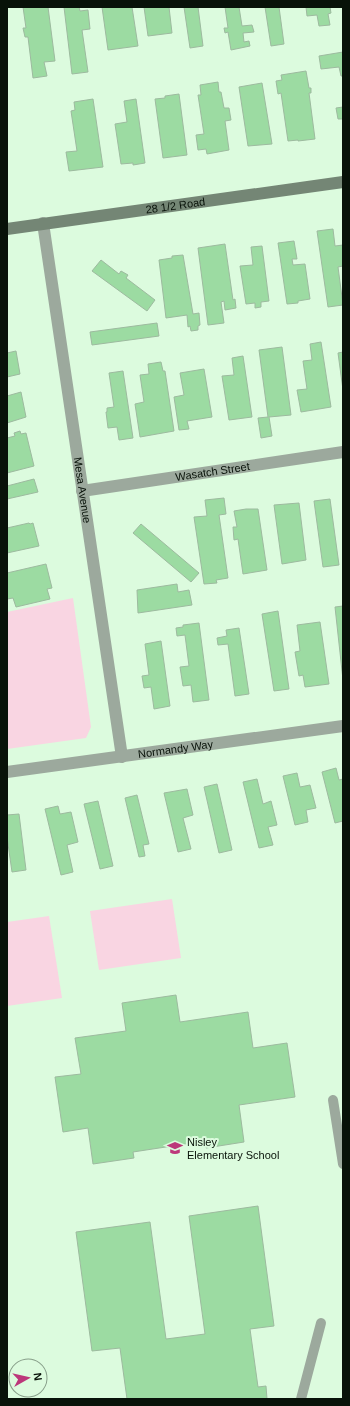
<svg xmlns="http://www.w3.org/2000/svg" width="350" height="1406" viewBox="0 0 350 1406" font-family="Helvetica,sans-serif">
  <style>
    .green { fill: #f9d5e2 }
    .building { fill: #9cdba2; stroke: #9dba9f }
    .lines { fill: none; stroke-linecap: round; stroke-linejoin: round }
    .lane { stroke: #9ca99d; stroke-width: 10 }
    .street { stroke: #9ca99d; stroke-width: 12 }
    .secondary { stroke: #748675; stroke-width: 12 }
    .labels { text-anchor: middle; stroke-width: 4; stroke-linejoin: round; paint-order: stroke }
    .street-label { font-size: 11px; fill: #081209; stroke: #dcfbde }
    .poi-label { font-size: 11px; fill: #081209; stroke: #dcfbde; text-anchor: start }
  </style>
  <rect width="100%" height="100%" fill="#dcfbde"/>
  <g class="green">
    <polygon points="73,598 91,727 86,738 7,749 7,612"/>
    <polygon points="172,899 181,958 99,970 90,911"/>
    <polygon points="49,916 62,998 7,1006 7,922"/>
  </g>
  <g class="building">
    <polygon points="23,7 48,7 55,61 44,62 47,76 33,78 28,37 25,37 23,28 26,28"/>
    <polygon points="64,7 79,7 80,11 88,10 90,29 82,30 88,72 72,74"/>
    <polygon points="102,7 132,7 138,46 108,50"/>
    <polygon points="144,7 169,7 172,33 148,36"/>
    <polygon points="184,7 198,7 203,46 190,48"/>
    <polygon points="225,7 239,7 242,26 252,25 254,32 243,33 244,42 249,41 250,46 231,50 228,32 225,33 224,28 228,28"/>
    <polygon points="265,7 279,7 284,44 271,46"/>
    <polygon points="306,7 330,7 331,13 328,14 330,25 319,26 317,15 307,16"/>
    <polygon points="343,52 343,76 341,76 339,67 321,69 319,56"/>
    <polygon points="306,71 309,88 311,88 311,93 309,93 315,139 298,141 298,140 288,141 281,93 278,94 276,81 282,80 281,75"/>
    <polygon points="218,82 219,92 221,92 224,108 229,108 231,120 225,121 229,150 207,154 206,149 198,150 196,135 204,134 198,95 201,95 200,85"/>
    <polygon points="262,83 272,144 248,146 239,87"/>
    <polygon points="179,94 187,155 163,158 155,99 165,98 165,96"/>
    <polygon points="93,99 103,167 69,171 66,152 77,151 71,111 75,110 74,102"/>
    <polygon points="136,99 145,163 133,165 133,163 121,164 115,124 127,122 124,101"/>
    <polygon points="343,107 343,119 338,119 336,108"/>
    <polygon points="333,229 335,246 343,245 343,266 338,267 343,305 328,307 317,231"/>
    <polygon points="294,241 297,259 292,259 293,265 305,264 310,299 298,301 298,303 287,304 278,243"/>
    <polygon points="225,244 233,300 235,299 236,308 225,310 224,301 221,302 224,323 208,325 198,248"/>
    <polygon points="262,246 269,301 261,302 261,307 255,308 255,303 246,304 240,266 253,265 251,247"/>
    <polygon points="183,255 193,314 199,313 200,325 198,326 198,330 191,331 190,326 188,327 187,315 166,318 159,260 172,258 172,256"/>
    <polygon points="101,260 119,274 121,271 128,275 126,278 155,300 147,311 92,271"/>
    <polygon points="157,323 159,336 92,345 90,332"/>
    <polygon points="321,342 331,407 301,412 297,390 307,389 303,361 312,360 310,344"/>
    <polygon points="282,347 291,415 269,417 272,436 261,438 258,418 268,417 259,350"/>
    <polygon points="16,351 20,374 7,377 7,353"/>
    <polygon points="343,352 343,390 338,353"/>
    <polygon points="243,356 252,417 229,420 222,376 234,375 232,358"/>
    <polygon points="161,362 163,371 165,371 174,431 140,437 135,404 144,402 140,375 149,374 148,364"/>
    <polygon points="204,369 212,417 187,421 189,429 179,430 174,397 184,395 180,373"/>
    <polygon points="123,371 133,438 119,440 117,427 108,428 106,412 107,412 107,408 114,407 109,373"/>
    <polygon points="21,392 26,417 7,423 7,396"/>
    <polygon points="20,431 21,434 26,433 34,466 7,473 7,438 15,436 14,433"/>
    <polygon points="34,479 38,492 7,499 7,486"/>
    <polygon points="224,498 226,514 219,515 228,578 216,580 217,583 204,584 194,517 207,516 205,500"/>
    <polygon points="330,499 339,565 323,567 314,501"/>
    <polygon points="299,503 306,560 282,564 274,505"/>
    <polygon points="246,509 258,509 267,570 243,574 238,539 234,540 233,527 237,527 234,511"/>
    <polygon points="29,523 30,524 33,523 39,546 7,553 7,528"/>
    <polygon points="141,524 199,573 191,582 133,533"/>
    <polygon points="46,564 52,588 47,589 50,599 16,607 13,598 7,599 7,573"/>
    <polygon points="177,584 178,592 189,590 192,605 138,613 137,590"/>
    <polygon points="343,606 343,680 335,607"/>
    <polygon points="278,611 289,689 274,691 262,614"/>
    <polygon points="320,622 329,684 305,687 303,675 299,676 295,652 300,651 297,625"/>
    <polygon points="199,623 209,700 193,702 191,685 183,686 180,667 189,666 185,635 177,636 176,628 183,627 183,625"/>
    <polygon points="239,628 249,694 235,696 228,644 218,645 217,638 227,636 226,630"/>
    <polygon points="161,641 170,706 154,709 151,687 144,688 142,676 149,675 145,644"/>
    <polygon points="336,768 339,780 343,779 343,821 335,823 322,772"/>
    <polygon points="297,773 300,787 310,785 316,808 306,810 308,822 295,825 283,776"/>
    <polygon points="257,779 263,804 271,801 277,825 268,827 273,845 259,848 243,782"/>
    <polygon points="217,784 232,850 219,853 204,787"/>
    <polygon points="187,789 193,815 183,818 191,849 178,852 164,793"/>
    <polygon points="137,795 149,844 143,845 145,856 139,857 125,798"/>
    <polygon points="98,801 113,866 100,869 84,804"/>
    <polygon points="58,806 60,814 71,812 78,842 67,845 73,872 61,875 45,809"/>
    <polygon points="19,814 26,870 12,872 7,837 7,815"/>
    <polygon points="176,995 180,1022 248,1012 253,1048 287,1043 295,1097 239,1105 244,1142 206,1148 205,1141 133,1152 134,1158 93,1164 88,1128 63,1132 55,1077 81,1074 75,1038 126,1031 122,1003"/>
    <polygon points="258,1206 274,1326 250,1329 258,1387 266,1386 267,1399 127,1399 120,1348 92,1351 76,1232 150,1222 166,1339 205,1334 189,1216"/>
  </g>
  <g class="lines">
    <g class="lane">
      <polyline points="333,1100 343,1164"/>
      <polyline points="301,1399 321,1323"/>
    </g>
    <g class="street">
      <path id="s1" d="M43,223L122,757"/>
      <path id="s2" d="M82,491L343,452"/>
      <path id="s3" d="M7,772L343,726"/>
    </g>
    <path class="secondary" id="s4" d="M7,229L343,182"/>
  </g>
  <defs>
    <g id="school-bare" transform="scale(1.2)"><path d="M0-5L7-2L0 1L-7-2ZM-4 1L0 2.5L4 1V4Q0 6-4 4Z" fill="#bc377a" stroke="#dcfbde" stroke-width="2.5" paint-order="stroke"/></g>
  </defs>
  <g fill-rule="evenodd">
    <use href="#school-bare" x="175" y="1148"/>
  </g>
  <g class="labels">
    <g class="street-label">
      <text dy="4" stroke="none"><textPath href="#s4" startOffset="170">28 1/2 Road</textPath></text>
      <text dy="4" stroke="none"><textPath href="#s2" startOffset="132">Wasatch Street</textPath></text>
      <text dy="4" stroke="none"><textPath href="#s1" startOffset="270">Mesa Avenue</textPath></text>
      <text dy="4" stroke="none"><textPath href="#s3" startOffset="170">Normandy Way</textPath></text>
    </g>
    <g class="poi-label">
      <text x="187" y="1146">Nisley<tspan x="187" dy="13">Elementary School</tspan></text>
    </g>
  </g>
  <rect width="350" height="1406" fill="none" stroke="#081209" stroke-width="16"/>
  <g transform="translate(28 1378) rotate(82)"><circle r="19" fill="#dcfbde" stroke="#879e89"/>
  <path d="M0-3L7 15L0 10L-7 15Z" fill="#bc377a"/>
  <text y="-6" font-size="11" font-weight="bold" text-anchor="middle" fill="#081209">N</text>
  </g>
</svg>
